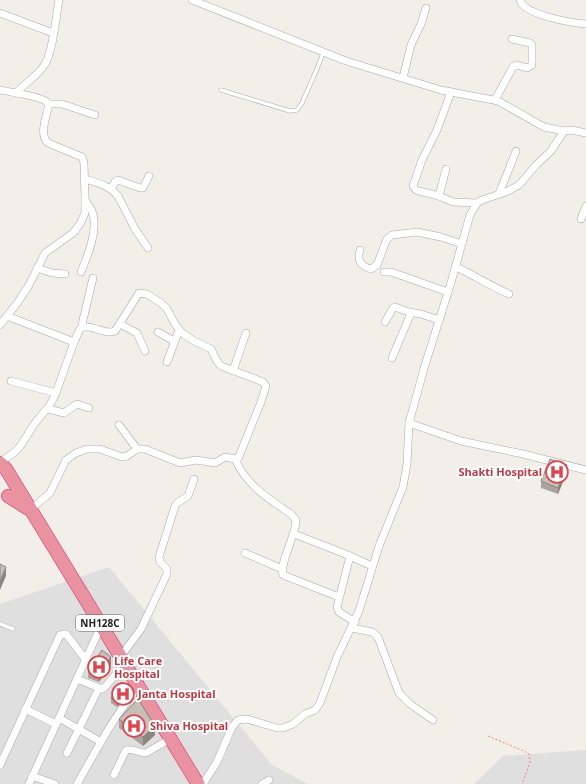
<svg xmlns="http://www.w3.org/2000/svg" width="586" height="784" viewBox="0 0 586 784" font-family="'Open Sans',sans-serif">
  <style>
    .residential { fill: #e0dfdf }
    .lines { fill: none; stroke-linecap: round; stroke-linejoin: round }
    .lane-casing { stroke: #a9a9a9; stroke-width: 4.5 }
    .street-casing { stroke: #a9a9a9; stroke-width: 8 }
    .highway-casing { stroke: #dc2a67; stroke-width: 14 }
    .path { stroke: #fa8072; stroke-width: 1; stroke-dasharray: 2 2; stroke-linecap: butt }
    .lane { stroke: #fff; stroke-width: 3.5 }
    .street { stroke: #fff; stroke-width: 7 }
    .highway { stroke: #e892a2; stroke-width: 13 }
    .wall { fill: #aba49e }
    .shaded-wall { fill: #8b8681 }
    .building { fill: #c7bfb8; stroke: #8b8681 }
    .labels { text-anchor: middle; stroke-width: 4; stroke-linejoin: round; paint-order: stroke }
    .shield { fill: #fff; stroke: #646464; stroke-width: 1 }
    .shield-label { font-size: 10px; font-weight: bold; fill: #222 }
    .health-label { font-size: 11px; font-weight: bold; fill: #be3a42; stroke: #fff; text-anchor: start }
  </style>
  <rect width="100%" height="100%" fill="#f2efe9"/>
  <g class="residential">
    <polygon points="109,567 272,765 308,784 0,784 0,604"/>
    <polygon points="586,750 586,784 474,784 503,756"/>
  </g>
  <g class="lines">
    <g class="lane-casing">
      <g id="lane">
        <polyline points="221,90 290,111 297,110 302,103 317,69 323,53"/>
        <polyline points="0,624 13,629"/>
      </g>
    </g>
    <g class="street-casing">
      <g id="street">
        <polyline points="192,0 346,61 441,90 493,100 500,102 544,127 564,131"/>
        <path d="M520,0C524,15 572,23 586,24"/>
        <polyline points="0,13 53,33"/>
        <polyline points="403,78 411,45 421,24 426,8"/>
        <path d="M0,90C10,92 40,96 47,102C49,104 48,105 48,108C46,118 39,135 48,143L82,157L84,163L85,197V213L80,224L73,233L45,253L29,285L18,302L0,325"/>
        <polyline points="451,92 437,130 422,160 413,186 416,190 419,191 439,196 453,202 477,203"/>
        <path d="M16,93C24,84 40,74 45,64C53,52 56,16 59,0"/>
        <polyline points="495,100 513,67 517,65 527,68 532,65 532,45 530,43 512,39"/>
        <polyline points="48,104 62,104 95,115"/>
        <path d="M85,179C98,183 109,185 118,196L135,229L148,248"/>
        <polyline points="111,189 115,182 118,180 140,188 143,188 149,176"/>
        <polyline points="499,194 516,151"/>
        <polyline points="439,196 446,169"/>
        <polyline points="581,219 586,206"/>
        <path d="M360,250C357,260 360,266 371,269L377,265L387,239L392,235L417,232L441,237L462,244"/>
        <path d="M456,267C474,275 490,286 509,294"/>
        <polyline points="37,268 52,273 65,274"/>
        <path d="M81,272C88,255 99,228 92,211C90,207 88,204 85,200"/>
        <polyline points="384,272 391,272 448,292"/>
        <polyline points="7,316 74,342"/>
        <polyline points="385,322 393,308 395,307 409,312 421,314 439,320"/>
        <polyline points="120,324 137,333 145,351"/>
        <polyline points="82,327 83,320 93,278"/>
        <polyline points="158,332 174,341"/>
        <polyline points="392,358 411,313"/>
        <polyline points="167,362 179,330"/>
        <polyline points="233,371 246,333"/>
        <polyline points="11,381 56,393"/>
        <polyline points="48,409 64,413 77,404 89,408"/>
        <polyline points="409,423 461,441 523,454 586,470"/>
        <polyline points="119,425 137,449"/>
        <path d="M235,459C246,485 269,499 291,514L296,520C296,536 279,563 283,575L339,597"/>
        <path d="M0,462L15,452L21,445L35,423L50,405L56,393L74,342L80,329C91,322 104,336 115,331L139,293L147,294L161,303L167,309L175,324L182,333L194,341L211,349L217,361L221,366L263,382L266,386L261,402L238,459H235L225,457L215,463L196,460L180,463L145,449H137L127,456L122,457L100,449H87L76,453L66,460L50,493L30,510"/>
        <polyline points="294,534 343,553 372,566"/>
        <polyline points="245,553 282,569"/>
        <polyline points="350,556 337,607 339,612 355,622"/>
        <polyline points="352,628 372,632 378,637 399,693 410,704 433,720"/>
        <polyline points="121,656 141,629 167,574 167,569 160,562 159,557 175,506 177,503 188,496 194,479"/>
        <polyline points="77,679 102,689 105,687 125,663"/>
        <polyline points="25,709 56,724"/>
        <polyline points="59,718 101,742"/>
        <polyline points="67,753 99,688"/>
        <polyline points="0,765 60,635 64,634 66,634 86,660"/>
        <path d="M114,775L126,750C133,748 139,753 146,753L170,739"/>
        <polyline points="32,776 55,784"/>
        <polyline points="29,784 101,626"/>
        <path d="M77,784C96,751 114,715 139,687"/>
        <polyline points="203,784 217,762 232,727 238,720 247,719 277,728 283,728 293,724 305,714 315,710 320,703 337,657 359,611 379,546 403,487 407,464 409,423 425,365 450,286 470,215 477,203 482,200 506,192 519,185 537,164 551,151 564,131 572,130 586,133"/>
        <polyline points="262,784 269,780"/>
      </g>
    </g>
    <g class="highway-casing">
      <g id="highway">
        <polyline points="0,463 6,469 198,784"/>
        <polyline points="8,496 27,508"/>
      </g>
    </g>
    <polyline class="path" points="488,736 524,751 529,754 530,762 522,784"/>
    <use href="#lane" class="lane"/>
    <use href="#street" class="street"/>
    <use href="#highway" class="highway"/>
  </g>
  <g class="wall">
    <polygon points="567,472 558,494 541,488 541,481"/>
    <polygon points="111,664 99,682 88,678 88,671"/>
    <polygon points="129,691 117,707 111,703 111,698"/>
    <polygon points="119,719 155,735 143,746 119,728"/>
  </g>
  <g class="shaded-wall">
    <polygon points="567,465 567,472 558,494 558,488"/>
    <polygon points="6,567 6,576 0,590 0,581"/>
    <polygon points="111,657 111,664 99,682 99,675"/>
    <polygon points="129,687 129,691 117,707 117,702"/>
    <polygon points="155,726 155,735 143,746 143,737"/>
  </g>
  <g class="building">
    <polygon points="550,459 567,465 558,488 541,481"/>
    <polygon points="0,564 6,567 0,581"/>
    <polygon points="102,650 111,657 99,675 88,671"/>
    <polygon points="121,682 129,687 117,702 111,698"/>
    <polygon points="138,699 155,726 143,737 119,719"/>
  </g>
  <defs>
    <g id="hospital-ring" transform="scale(1.15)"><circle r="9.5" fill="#fff" stroke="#e0444e" stroke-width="1.5"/><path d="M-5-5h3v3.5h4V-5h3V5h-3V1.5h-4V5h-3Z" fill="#e0444e"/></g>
  </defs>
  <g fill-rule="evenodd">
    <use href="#hospital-ring" x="557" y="472"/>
    <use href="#hospital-ring" x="99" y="667"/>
    <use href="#hospital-ring" x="123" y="694"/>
    <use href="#hospital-ring" x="134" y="726"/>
  </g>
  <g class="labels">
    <rect class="shield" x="76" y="615" width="48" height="16" rx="3"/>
    <g class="shield-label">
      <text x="100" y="627">NH128C</text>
    </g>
    <g class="health-label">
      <text x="542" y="476" text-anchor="end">Shakti Hospital</text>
      <text x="114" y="665">Life Care<tspan x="114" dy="13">Hospital</tspan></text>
      <text x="138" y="698">Janta Hospital</text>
      <text x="150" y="730">Shiva Hospital</text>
    </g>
  </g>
</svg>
